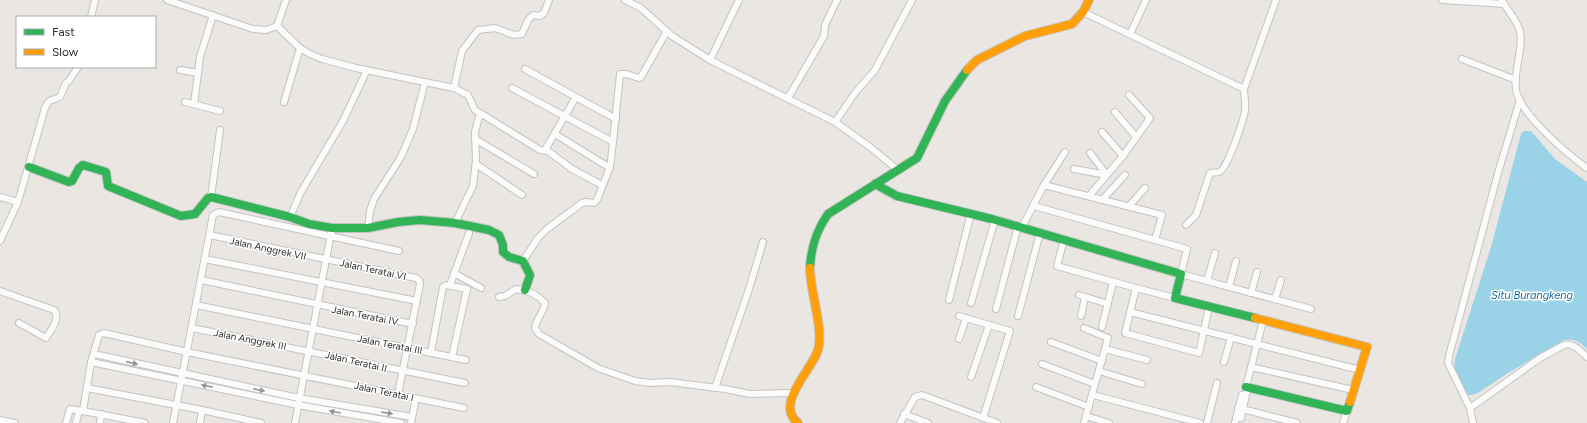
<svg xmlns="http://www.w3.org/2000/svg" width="1587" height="423" viewBox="0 0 1587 423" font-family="Figtree,sans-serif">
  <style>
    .water { fill: #9ad3e8 }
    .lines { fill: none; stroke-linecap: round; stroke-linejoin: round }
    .street-casing { stroke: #c4c3c3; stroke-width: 8 }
    .fast-casing { stroke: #c4c3c3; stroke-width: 10 }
    .slow-casing { stroke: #c4c3c3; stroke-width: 10 }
    .street { stroke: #fcfbfb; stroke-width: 6 }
    .fast { stroke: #30b455; stroke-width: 8 }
    .slow { stroke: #ff9f0a; stroke-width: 8 }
    .oneway { fill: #949494 }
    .labels { text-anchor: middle; stroke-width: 3; stroke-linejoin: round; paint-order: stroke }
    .street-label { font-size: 10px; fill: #2c2c2c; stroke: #fff }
    .water-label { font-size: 11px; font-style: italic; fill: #146b98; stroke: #fff }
  </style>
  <rect width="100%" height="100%" fill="#eae6e2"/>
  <path class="water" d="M1524,131H1531L1555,159L1587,182V349C1580,342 1574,338 1564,340L1508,373L1478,393L1471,395H1466L1454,371L1455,359L1491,247L1521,134Z"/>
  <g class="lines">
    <g class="street-casing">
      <g id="street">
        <polyline points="167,0 253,29 266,30 277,26 286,0"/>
        <polyline points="625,0 641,8 672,36 710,60 835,122 870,147 898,170"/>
        <polyline points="1442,0 1504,4"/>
        <path d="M1502,0C1507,11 1517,19 1520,32C1524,48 1513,71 1516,90C1520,114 1567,154 1587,168"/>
        <polyline points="1083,12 1244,89"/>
        <polyline points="91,17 95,0"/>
        <polyline points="277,26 300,48 310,54 322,59 356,68 454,88 468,95 475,110 480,113 475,132 476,161 473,186 455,223"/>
        <polyline points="1130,34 1146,0"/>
        <polyline points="1462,59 1516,80"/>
        <polyline points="710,60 739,0"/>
        <polyline points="525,69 616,119"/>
        <polyline points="180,70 198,73"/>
        <polyline points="454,88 462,51 478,30 495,28 514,35 522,34 528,20 533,15 540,16 544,13 549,0"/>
        <polyline points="512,88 613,142"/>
        <polyline points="788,98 824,36 825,25 837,0"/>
        <polyline points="185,102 220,111"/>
        <polyline points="284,102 300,48"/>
        <polyline points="194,104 200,57 213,15"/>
        <polyline points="1115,112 1136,137"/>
        <polyline points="480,113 540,150 548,151 572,169 602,185"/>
        <polyline points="835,122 855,93 875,70 912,0"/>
        <polyline points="1102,132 1123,156"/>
        <polyline points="555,134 610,168"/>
        <polyline points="475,139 534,174"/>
        <polyline points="545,150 576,97"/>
        <polyline points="476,164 522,195"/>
        <polyline points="1074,169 1107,175 1090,153"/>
        <polyline points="1044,185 1162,215 1155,240"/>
        <polyline points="1089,196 1123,156 1150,118 1129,95"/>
        <polyline points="0,197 18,202"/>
        <polyline points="211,197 220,130"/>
        <polyline points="1102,200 1125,175"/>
        <polyline points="1034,206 1187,249 1181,274 1311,309"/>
        <polyline points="1129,206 1145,188"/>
        <polyline points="290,217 301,192 343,121 367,70"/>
        <path d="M1186,225L1196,215L1210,173C1213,172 1216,173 1219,172C1227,170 1244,119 1245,110C1246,103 1244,96 1244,89L1276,0"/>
        <polyline points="1022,227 1044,185 1065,152"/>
        <polyline points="368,228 370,211 374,199 401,157 413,129 425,82"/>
        <polyline points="210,235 416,278 419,280 420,284 398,394"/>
        <polyline points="1064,240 1057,266 1136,288 1125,333 1199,353 1209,307"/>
        <polyline points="0,241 18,202 45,108 49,101 60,97 66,83 69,81 78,67"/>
        <polyline points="205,259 417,301"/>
        <polyline points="523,261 538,238 547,229 582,203 586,202 594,203 597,200 608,172 611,161 620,74 626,74 639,78 641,77 667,31"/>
        <polyline points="454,273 481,288"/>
        <polyline points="201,280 413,324"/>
        <polyline points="1207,281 1215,253"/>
        <polyline points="450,285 469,233"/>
        <polyline points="1229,287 1236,261"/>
        <polyline points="1136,288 1175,298"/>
        <path d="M0,291L54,310C61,318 51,330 46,338L19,323"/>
        <polyline points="1251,293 1257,272"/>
        <polyline points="1079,295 1108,304"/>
        <path d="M499,297L505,296L516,289C527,290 537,294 545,303C544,312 536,319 535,328L539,334L598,368L635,381L650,383L670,382L725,389L750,394L787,393L794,394"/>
        <polyline points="1275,299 1281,280"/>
        <polyline points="949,300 971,213"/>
        <polyline points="971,303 995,220"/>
        <polyline points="196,305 466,360"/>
        <polyline points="996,309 1018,226"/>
        <polyline points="1130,312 1360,370"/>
        <polyline points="959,316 1010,331 983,418"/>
        <polyline points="1018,316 1040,233"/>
        <polyline points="1081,316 1085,297"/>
        <polyline points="1102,327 1113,282"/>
        <polyline points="192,328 465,383"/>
        <polyline points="1084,328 1108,338 1084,423"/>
        <polyline points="959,339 966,318"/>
        <polyline points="1051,342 1102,361"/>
        <polyline points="1105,349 1147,360"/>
        <polyline points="431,352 443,287 446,285 467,289 452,357"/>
        <polyline points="94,354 299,398 412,417"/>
        <polyline points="91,362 298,405 401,423"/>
        <polyline points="1224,362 1231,337"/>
        <polyline points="1042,364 1095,384"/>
        <polyline points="1251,367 1353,390"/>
        <polyline points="1099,371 1142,384"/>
        <polyline points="971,377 989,325"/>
        <polyline points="1036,387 1089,407"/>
        <polyline points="87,388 202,410 261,423"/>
        <polyline points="715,388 749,289 763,242"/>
        <polyline points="1093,395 1200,423"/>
        <polyline points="1238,408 1297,423"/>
        <path d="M1470,408L1540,358L1564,345C1573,342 1580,351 1587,357"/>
        <polyline points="83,411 145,423"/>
        <polyline points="904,414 928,423"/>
        <polyline points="1086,416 1109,423"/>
        <polyline points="1236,418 1241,418 1247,390 1246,387 1263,321"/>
        <polyline points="0,420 15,423"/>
        <polyline points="66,423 70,409 83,411 91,362 99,335 104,333 187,352 464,408"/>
        <polyline points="76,423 79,411"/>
        <polyline points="100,423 101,414"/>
        <polyline points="173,423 213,215 219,212 399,251"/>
        <polyline points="200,423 202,410"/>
        <polyline points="295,423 332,228"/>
        <polyline points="411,423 416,398"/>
        <polyline points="900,423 915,397 922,395 997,423"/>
        <polyline points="1207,423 1217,383"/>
        <polyline points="1235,423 1242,395"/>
        <polyline points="1343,423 1347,411"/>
        <polyline points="1473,423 1470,408 1448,363 1449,356 1498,173 1520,100"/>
      </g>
    </g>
    <g class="fast-casing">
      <g id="fast">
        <polyline points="29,167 69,182 72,181 79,168 83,165 106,172 108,186 181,216 195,214 208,198 211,197 290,217 309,224 332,228 368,228 398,222 420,220 455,223 489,230 499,235 503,245 503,252 509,257 523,261 530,275 525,290"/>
        <polyline points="875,184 897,196 992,219 1181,274 1175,298 1255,318"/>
        <path d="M810,268C811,247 816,231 828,214L917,158L945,101L967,70"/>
        <polyline points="1246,387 1347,411 1350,402"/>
      </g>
    </g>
    <g class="slow-casing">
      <g id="slow">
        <polyline points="967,70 977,60 1025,36 1072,24 1083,12 1089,0"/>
        <polyline points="1255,318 1367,347 1350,402"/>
        <path d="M798,423C774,404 812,370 818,350C824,329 810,292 810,268"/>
      </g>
    </g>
    <use href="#street" class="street"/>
    <use href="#fast" class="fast"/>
    <use href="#slow" class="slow"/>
  </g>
  <defs><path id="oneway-solid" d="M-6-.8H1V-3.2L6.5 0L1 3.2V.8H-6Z"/></defs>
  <g class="oneway">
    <use href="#oneway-solid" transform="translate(132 363) rotate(13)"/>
    <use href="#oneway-solid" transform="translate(207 386) rotate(-168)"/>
    <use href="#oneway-solid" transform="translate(259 390) rotate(12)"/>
    <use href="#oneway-solid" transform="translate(335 412) rotate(-170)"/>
    <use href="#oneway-solid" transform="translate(387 413) rotate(9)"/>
  </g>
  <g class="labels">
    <g class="street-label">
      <text transform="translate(268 248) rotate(12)" y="4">Jalan Anggrek VII</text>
      <text transform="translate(373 269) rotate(12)" y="4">Jalan Teratai VI</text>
      <text transform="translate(365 315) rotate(11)" y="4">Jalan Teratai IV</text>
      <text transform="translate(250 339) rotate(11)" y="4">Jalan Anggrek III</text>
      <text transform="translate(390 344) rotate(11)" y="4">Jalan Teratai III</text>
      <text transform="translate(356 361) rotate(13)" y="4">Jalan Teratai II</text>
      <text transform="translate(384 391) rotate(12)" y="4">Jalan Teratai I</text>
    </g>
    <g class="water-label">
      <text x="1532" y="299">Situ Burangkeng</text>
    </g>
  </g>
  <rect x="16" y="16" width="140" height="52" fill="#ffffff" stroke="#ababab"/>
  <rect x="24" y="29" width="20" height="6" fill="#30b455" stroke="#ababab"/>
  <text x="52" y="36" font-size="12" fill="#2c2c2c">Fast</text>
  <rect x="24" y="49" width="20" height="6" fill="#ff9f0a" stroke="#ababab"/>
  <text x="52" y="56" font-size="12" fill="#2c2c2c">Slow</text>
</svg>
